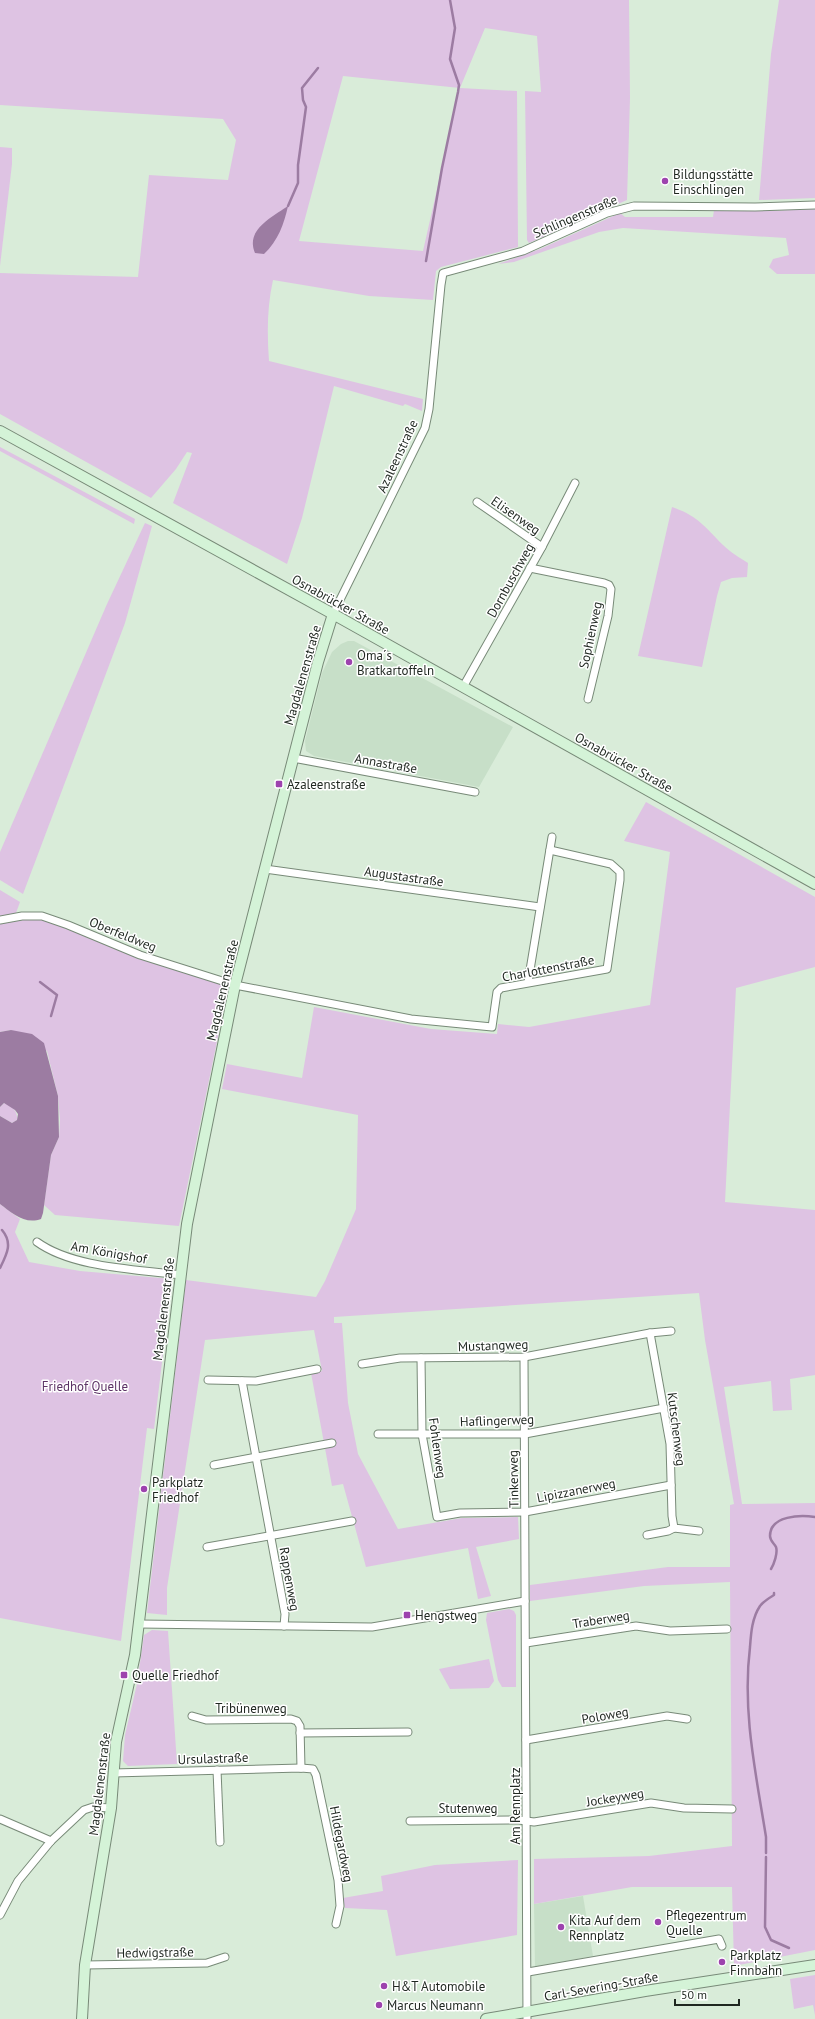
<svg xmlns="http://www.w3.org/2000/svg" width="815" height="2019" viewBox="0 0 815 2019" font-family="'PT Sans',sans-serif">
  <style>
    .built { fill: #c7dfc8 }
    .green { fill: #dec3e3; fill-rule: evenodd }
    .water { fill: #9c7ca2 }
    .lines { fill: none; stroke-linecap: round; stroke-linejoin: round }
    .stream { stroke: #9c7ca2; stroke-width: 2.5 }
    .street-casing { stroke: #788a78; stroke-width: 9 }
    .secondary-casing { stroke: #788a78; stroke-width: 12 }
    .street { stroke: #fff; stroke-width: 7 }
    .secondary { stroke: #d4f3d7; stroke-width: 10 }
    .poi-dot { fill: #9d43ae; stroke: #fff; stroke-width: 1.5 }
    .labels { text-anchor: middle; stroke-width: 3; stroke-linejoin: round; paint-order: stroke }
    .poi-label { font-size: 13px; fill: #1f2720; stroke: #fff; text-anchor: start }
    .street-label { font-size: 13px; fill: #1f2720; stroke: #fff }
    .park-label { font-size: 13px; fill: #5d3366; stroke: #fff }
  </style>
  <rect width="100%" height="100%" fill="#d9ecd9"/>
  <g class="built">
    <polygon points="348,641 354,641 513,727 479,787 314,756 306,751 305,741 322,673 332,652 341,644"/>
    <polygon points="583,1896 593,1956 535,1967 534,1904"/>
  </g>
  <g class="green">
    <path d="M0,0H629L630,98L627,200L529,243L527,240L525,91L541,92L537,36L485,28L460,88L517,91L518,247L441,267L436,271L433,300L369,296L273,280C267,307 267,333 269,361L423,399L422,411L405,404L403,406L334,386L302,518L287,564L173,503L192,453L187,452L176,469L151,498L0,414V273L138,277L149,175L228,180L236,140L223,119L0,105ZM343,76L460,88L423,251L299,241Z"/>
    <polygon points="779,0 815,0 815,198 759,200 771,54"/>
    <polygon points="0,147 12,148 12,164 0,266"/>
    <polygon points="815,209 815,274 777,274 769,267 773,259 789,255 786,238 623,228 599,232 514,262 498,264 540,249 620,213 625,217 713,217 714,210 767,211"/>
    <polygon points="0,447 135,519 134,524 0,451"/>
    <path d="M672,507C698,516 704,526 723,545C730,552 740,558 748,563L747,577L732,578L721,582L717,596L702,667L638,656Z"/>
    <polygon points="145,523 152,526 125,623 23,894 0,880 0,852 107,604"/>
    <polygon points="646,802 815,897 815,967 736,988 725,1202 815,1210 815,1375 790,1379 792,1410 773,1411 771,1381 724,1387 742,1504 815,1503 815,1950 734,1966 732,1887 632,1887 534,1904 534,1859 649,1856 732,1846 730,1582 644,1586 530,1601 530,1585 668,1567 730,1567 730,1505 734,1504 705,1340 699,1293 334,1317 334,1323 342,1323 348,1403 358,1454 398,1529 462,1518 518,1517 519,1539 476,1547 491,1596 478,1599 468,1548 366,1567 343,1484 332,1486 311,1373 322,1371 314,1330 205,1340 167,1588 167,1615 147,1613 186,1280 316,1297 325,1281 356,1209 358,1115 222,1089 227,1064 302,1078 314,1007 431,1029 497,1034 498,1024 529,1027 650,1005 670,852 624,841"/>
    <polygon points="0,890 20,902 16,913 0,917"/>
    <polygon points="23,920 42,920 67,928 225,984 228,988 179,1226 55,1215 44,1205 49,1169 51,1155 59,1137 60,1120 58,1096 47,1051 11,1030 0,1032 0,924"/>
    <path d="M4,1103C12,1106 18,1111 17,1120L12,1123L0,1116V1107Z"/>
    <polygon points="0,1204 20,1219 15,1232 29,1262 80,1271 172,1279 154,1429 147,1428 121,1641 0,1618"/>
    <polygon points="509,1609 514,1611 516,1615 516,1687 502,1687 498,1680 486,1620 487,1613"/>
    <polygon points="152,1630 168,1631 177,1764 128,1766 123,1761 125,1735 137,1684 144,1635"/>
    <polygon points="489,1659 494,1681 489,1688 450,1689 439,1669"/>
    <polygon points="518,1860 517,1935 396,1956 387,1910 345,1908 343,1898 383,1891 381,1876 435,1865"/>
    <polygon points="815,1975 815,2015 813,2005 794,2009 790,1979"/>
  </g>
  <g class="water">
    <path d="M288,206C284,224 278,241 264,254L255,253C245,230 272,217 288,206Z"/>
    <path d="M11,1030L32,1034L44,1043L58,1096L59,1137L51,1155L43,1213L41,1219C25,1225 12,1213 0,1204V1116L12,1123L17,1120L18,1114L15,1110L4,1103L0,1107V1032Z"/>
  </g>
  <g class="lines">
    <g class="stream">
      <polyline points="288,206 298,183 298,165 306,107 303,100 302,88 318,68"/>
      <polyline points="426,261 442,168 458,92 459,85 450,59 455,28 450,0"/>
      <polyline points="40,982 57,995 51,1016"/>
      <path d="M0,1268C7,1254 13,1243 2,1230"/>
      <path d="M771,1569C774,1564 778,1553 776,1547C774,1543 770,1541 770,1536C770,1515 801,1515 815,1517"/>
      <path d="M766,1853V1837C756,1774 742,1712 750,1647C751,1633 752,1618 760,1606C764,1601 769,1598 774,1595V1593"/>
      <polyline points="766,1857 765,1927 771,1940 789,1948"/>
    </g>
    <g class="street-casing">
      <g id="street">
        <polyline points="477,502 542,547"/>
        <polyline points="530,568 604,583 609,585 611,589 608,616 588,699"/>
        <polyline points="333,614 425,428 429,409 441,285 443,273 523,251 607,213 634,206 755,207 815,205"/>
        <polyline points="463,687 542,547 575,483"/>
        <polyline points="293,758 475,792"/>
        <polyline points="265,869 540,907"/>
        <polyline points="0,920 22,916 42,916 68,925 140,955 235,985 411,1019 492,1027 497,992 501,988 607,969 620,880 620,872 611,864 550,850"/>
        <polyline points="528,982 552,837"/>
        <path d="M37,1242C73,1268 136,1269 180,1275"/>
        <polyline points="650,1333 670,1444 672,1516 674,1528 699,1531"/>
        <polyline points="524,1357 527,2019"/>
        <polyline points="421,1358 422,1434 437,1517 460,1513 525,1512 671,1485"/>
        <polyline points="362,1364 400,1358 524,1357 650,1333 671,1331"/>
        <polyline points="208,1380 256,1381 317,1369"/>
        <polyline points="242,1381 285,1614 284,1626"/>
        <polyline points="378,1434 525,1434 664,1408"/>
        <polyline points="214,1465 332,1443"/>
        <polyline points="647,1535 668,1531 674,1528"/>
        <polyline points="207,1547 352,1521"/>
        <polyline points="139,1624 372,1627 525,1601"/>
        <polyline points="526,1643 636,1626 670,1631 727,1629"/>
        <polyline points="192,1716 206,1720 291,1719 297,1721 300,1726 301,1768"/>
        <polyline points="300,1733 408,1732"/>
        <polyline points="526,1740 667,1716 687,1719"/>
        <polyline points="217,1770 220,1842"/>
        <polyline points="113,1773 301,1768 313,1769 316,1775 338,1880 340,1906 336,1924"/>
        <polyline points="0,1819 51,1841"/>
        <polyline points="410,1821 519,1820 534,1822 651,1803 684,1808 732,1809"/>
        <polyline points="0,1915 18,1881 51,1841 84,1810 93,1807 111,1808"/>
        <polyline points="85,1965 207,1963 225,1957"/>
        <polyline points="528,1972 719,1939 722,1946"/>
      </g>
    </g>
    <g class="secondary-casing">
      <g id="secondary">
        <polyline points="0,431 333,614 815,884"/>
        <polyline points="82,2019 85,1965 111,1808 116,1742 135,1655 187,1224 235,985 318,662 333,614"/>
        <polyline points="486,2019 645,1991 815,1965"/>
      </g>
    </g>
    <use href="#street" class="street"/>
    <use href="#secondary" class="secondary"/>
  </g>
  <g class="poi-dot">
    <circle cx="665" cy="181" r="4"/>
    <circle cx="349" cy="662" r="4"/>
    <rect x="275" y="780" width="8" height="8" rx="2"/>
    <circle cx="144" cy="1489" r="4"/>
    <rect x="403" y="1611" width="8" height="8" rx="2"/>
    <rect x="120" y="1671" width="8" height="8" rx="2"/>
    <circle cx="658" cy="1922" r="4"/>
    <circle cx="561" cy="1927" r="4"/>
    <circle cx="722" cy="1962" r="4"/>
    <circle cx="384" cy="1986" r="4"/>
    <circle cx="379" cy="2005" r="4"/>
  </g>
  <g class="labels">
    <g class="poi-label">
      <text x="673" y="179">Bildungsstätte<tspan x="673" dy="15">Einschlingen</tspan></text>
      <text x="357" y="660">Oma´s<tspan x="357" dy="15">Bratkartoffeln</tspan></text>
      <text x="287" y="789">Azaleenstraße</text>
      <text x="152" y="1487">Parkplatz<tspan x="152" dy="15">Friedhof</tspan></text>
      <text x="415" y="1620">Hengstweg</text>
      <text x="132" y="1680">Quelle Friedhof</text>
      <text x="666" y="1920">Pflegezentrum<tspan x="666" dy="15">Quelle</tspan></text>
      <text x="569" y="1925">Kita Auf dem<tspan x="569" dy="15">Rennplatz</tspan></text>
      <text x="730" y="1960">Parkplatz<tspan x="730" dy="15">Finnbahn</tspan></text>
      <text x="392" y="1991">H&amp;T Automobile</text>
      <text x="387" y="2010">Marcus Neumann</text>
    </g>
    <g class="street-label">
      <text transform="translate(575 216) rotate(-23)" y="5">Schlingenstraße</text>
      <text transform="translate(397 456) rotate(-65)" y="5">Azaleenstraße</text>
      <text transform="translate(516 515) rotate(35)" y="5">Elisenweg</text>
      <text transform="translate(510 580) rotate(-61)" y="5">Dornbuschweg</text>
      <text transform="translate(341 604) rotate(29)" y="5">Osnabrücker Straße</text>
      <text transform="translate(590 635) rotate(-78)" y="5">Sophienweg</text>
      <text transform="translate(302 675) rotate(-74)" y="5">Magdalenenstraße</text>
      <text transform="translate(624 762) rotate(29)" y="5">Osnabrücker Straße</text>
      <text transform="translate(386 763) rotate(10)" y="5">Annastraße</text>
      <text transform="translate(404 876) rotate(8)" y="5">Augustastraße</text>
      <text transform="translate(123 934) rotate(22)" y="5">Oberfeldweg</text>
      <text transform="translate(548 968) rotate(-11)" y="5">Charlottenstraße</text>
      <text transform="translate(222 990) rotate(-77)" y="5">Magdalenenstraße</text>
      <text transform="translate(109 1252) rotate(10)" y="5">Am Königshof</text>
      <text transform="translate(163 1309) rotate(-83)" y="5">Magdalenenstraße</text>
      <text transform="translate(493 1345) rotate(-2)" y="5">Mustangweg</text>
      <text transform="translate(497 1420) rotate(-2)" y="5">Haflingerweg</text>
      <text transform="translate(677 1429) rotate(83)" y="5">Kutschenweg</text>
      <text transform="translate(438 1448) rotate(82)" y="5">Fohlenweg</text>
      <text transform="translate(513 1479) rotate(-91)" y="5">Tinkerweg</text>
      <text transform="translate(576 1490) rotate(-11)" y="5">Lipizzanerweg</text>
      <text transform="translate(290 1579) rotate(80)" y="5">Rappenweg</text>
      <text transform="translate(601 1619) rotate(-9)" y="5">Traberweg</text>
      <text x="251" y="1713">Tribünenweg</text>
      <text transform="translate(605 1715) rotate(-10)" y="5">Poloweg</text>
      <text transform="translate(213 1758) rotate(-2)" y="5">Ursulastraße</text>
      <text transform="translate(99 1784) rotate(-83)" y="5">Magdalenenstraße</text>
      <text transform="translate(615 1797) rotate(-9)" y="5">Jockeyweg</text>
      <text transform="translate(515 1806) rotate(-90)" y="5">Am Rennplatz</text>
      <text x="468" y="1813">Stutenweg</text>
      <text transform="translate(342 1844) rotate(79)" y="5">Hildegardweg</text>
      <text transform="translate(155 1952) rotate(-1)" y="5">Hedwigstraße</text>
      <text transform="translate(601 1986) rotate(-10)" y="5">Carl-Severing-Straße</text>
    </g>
    <g class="park-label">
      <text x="85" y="1391">Friedhof Quelle</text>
    </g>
  </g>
  <path d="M675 1999v6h64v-6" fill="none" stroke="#1f2720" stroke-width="2"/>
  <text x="681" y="1999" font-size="12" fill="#1f2720" stroke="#ffffff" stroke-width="3" paint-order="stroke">50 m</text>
</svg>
